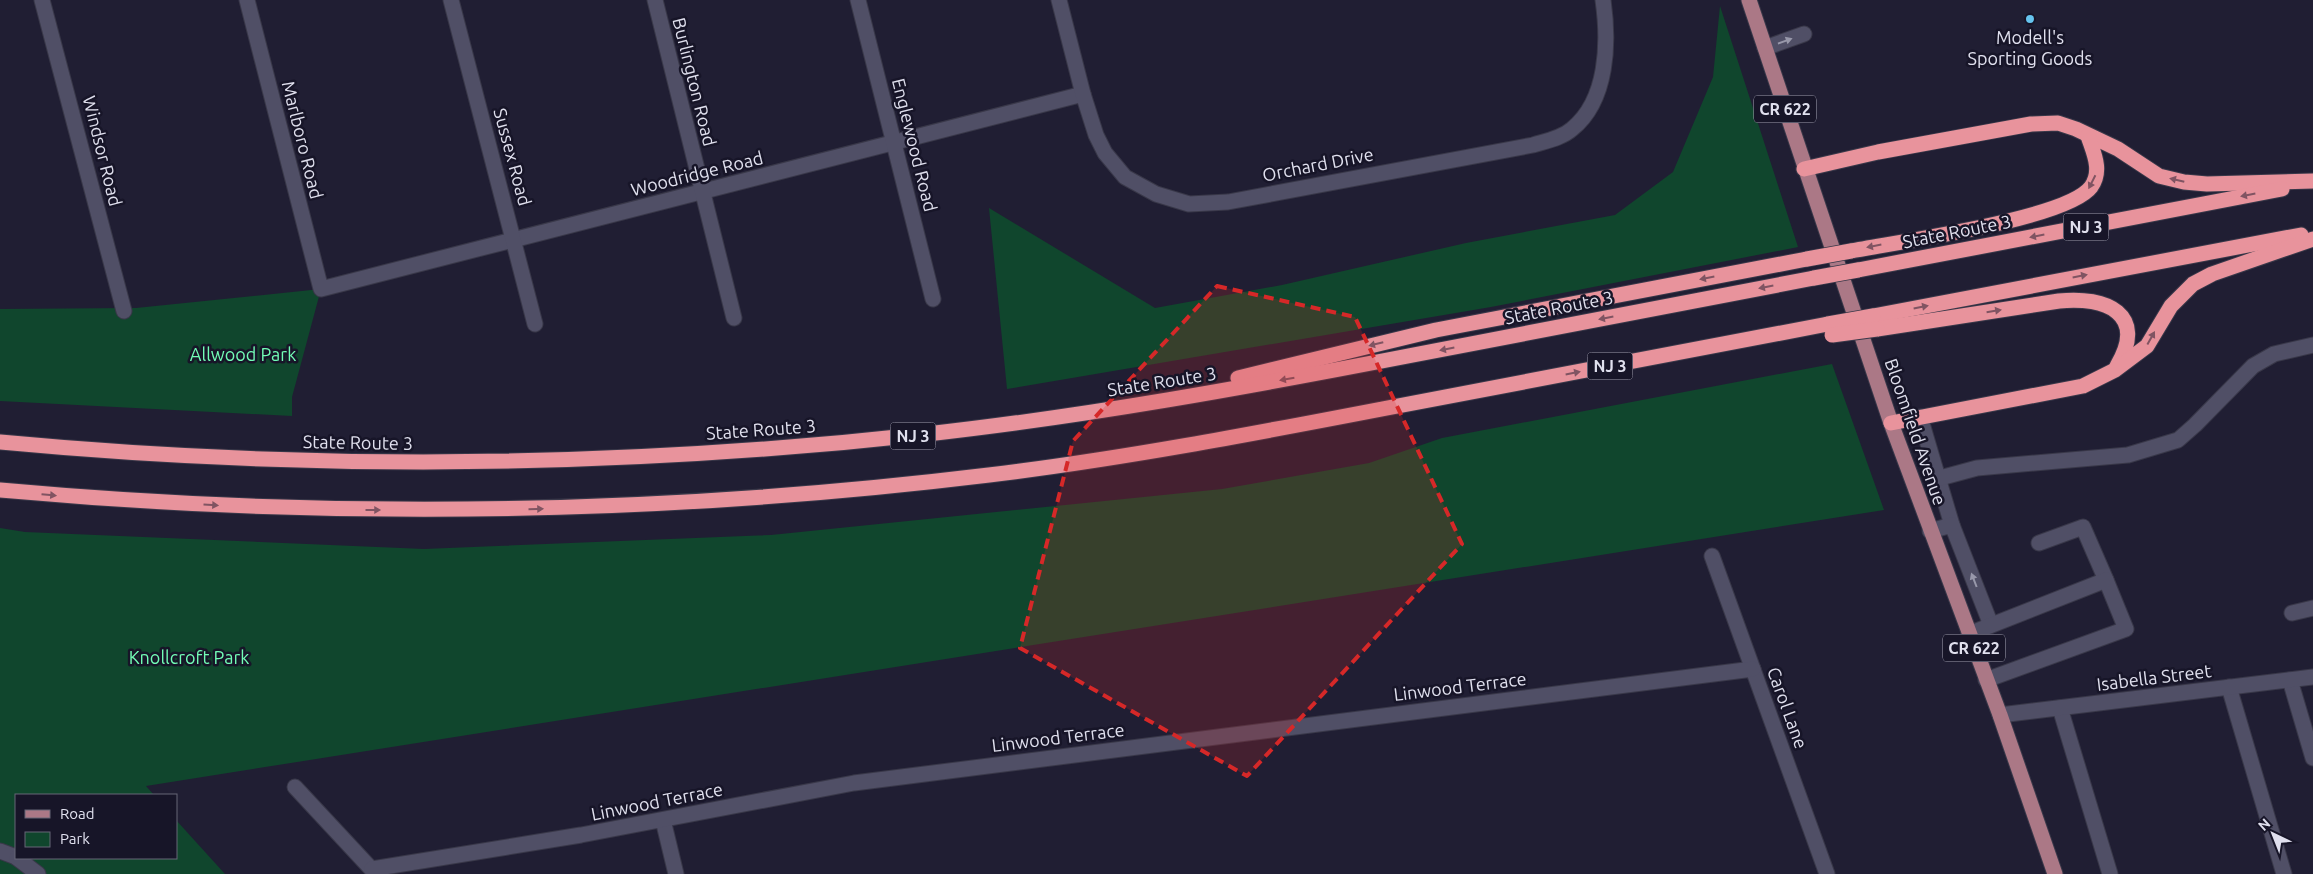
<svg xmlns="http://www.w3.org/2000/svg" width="2313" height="874" viewBox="0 0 2313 874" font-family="Ubuntu,sans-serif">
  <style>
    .green { fill: #10462d }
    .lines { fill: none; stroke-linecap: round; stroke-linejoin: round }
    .minor-casing { stroke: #393849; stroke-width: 17 }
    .major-casing { stroke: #393849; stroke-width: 17 }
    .highway-casing { stroke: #393849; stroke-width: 17 }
    .minor { stroke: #504f66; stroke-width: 15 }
    .major { stroke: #ab7886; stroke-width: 15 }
    .highway { stroke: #e8939c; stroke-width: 15 }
    .highway-bridge-casing { stroke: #393849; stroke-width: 17; stroke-linecap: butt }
    .highway-bridge { stroke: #e8939c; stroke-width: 15 }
    .oneway { fill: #9898aa }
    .oneway2 { fill: #805462 }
    .marked { fill: #d62828; fill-opacity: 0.2; stroke: #d62828; stroke-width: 4; stroke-dasharray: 10 6; stroke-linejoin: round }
    .poi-dot { fill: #66c4ef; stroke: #171528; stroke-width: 2 }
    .labels { text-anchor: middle; stroke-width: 5; stroke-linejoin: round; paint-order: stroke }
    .shield { fill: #171528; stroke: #a4a3b3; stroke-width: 1 }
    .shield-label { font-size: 16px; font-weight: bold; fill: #e0e0ee }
    .poi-label { font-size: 18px; fill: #e0e0ee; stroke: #171528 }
    .street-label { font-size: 18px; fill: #e0e0ee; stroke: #171528 }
    .park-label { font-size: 18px; fill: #72fdb6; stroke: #171528 }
  </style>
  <rect width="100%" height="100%" fill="#201e33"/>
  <g class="green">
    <polygon points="1720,6 1798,247 1491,307 1007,389 989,208 1155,308 1282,285 1466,243 1615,215 1673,172 1713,77"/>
    <polygon points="321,289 292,397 292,416 0,401 0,309 136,308"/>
    <polygon points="1832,364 1884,510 146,786 154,795 16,795 16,858 176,858 176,820 225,874 0,874 0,528 25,532 424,549 771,535 1222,489 1369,463 1442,438"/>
  </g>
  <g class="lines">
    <g class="minor-casing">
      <g id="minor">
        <polyline points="42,0 124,311"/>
        <polyline points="247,0 321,289 1083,94"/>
        <polyline points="451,0 535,324"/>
        <polyline points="655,0 734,318"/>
        <polyline points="858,0 933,299"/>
        <path d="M1059,0L1083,94L1096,135L1105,153L1125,177L1156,194L1189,204L1228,202L1533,145C1546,141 1562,138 1572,129C1608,100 1609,42 1603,0"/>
        <polyline points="1765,48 1804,34"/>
        <polyline points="1920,417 1952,525"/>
        <polyline points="1940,478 1977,468 2128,455 2178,440 2195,425 2253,366 2274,354 2313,345"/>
        <polyline points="1930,531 1952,525 1991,625"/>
        <polyline points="2039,543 2083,527 2106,580"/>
        <polyline points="1712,556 1827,874"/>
        <polyline points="2292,613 2313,608"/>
        <polyline points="1969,634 2106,580 2126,629 1986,680"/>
        <polyline points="2290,680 2313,758"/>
        <polyline points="2229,687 2284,874"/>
        <polyline points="2060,708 2110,874"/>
        <polyline points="2000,715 2313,677"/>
        <polyline points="295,787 376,874"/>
        <polyline points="663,820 676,874"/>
        <polyline points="0,851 16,857"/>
        <polyline points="17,858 38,874"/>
        <polyline points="372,869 581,835 854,783 1753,669"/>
      </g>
    </g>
    <g class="major-casing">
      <polyline id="major" points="1749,0 1891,423 2000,715 2055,874"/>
    </g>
    <g class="highway-casing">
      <g id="highway">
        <polyline points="1804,169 1878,152 1971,135 2031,124 2058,123 2076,129 2118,149 2159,176 2184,182 2207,184 2313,181"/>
        <path d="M1851,251C1897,242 2067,219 2091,187C2103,170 2093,152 2088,136"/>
        <polyline points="1858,270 2282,189"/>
        <polyline points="1873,316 2301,235"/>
        <path d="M1877,329L2059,301C2106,296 2148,314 2117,366"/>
        <polyline points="1238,378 1436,330 1807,259"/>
        <polyline points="1891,423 2083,386 2115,370 2147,346 2171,306 2193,284 2212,274 2313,239"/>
        <path d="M0,442C308,471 619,468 927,434C1088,416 1248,387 1408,356C1543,330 1678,304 1814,278"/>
        <path d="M0,490C330,520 660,515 989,475C1121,459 1252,434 1382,409C1531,381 1680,353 1828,324"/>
      </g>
    </g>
    <use href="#minor" class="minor"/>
    <use href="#major" class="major"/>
    <use href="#highway" class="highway"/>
    <g class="highway-bridge-casing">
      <g id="highway-bridge">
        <polyline points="1807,259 1851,251"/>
        <polyline points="1814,278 1858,270"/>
        <polyline points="1828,324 1873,316"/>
        <polyline points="1832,335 1877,329"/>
      </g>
    </g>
    <use href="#highway-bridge" class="highway-bridge"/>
  </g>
  <defs><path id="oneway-solid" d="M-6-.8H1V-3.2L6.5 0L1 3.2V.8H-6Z" transform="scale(1.25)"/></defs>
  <g class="oneway">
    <use href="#oneway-solid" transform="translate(1785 41) rotate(-20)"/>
    <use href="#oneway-solid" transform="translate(1974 580) rotate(-111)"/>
  </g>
  <g class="oneway2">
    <use href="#oneway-solid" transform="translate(2177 180) rotate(-167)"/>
    <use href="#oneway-solid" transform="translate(2092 182) rotate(117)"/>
    <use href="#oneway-solid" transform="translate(2248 195) rotate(169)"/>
    <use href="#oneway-solid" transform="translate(2037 236) rotate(169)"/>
    <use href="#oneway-solid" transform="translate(1874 246) rotate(169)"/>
    <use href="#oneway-solid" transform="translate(2080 276) rotate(-11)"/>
    <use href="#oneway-solid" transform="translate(1707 278) rotate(169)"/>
    <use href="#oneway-solid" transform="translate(1766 287) rotate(169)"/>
    <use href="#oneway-solid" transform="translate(1921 307) rotate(-11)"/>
    <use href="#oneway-solid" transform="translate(1994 311) rotate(-9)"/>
    <use href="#oneway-solid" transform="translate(1606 318) rotate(169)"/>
    <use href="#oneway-solid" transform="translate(2151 338) rotate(-61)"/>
    <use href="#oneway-solid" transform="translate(1376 344) rotate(166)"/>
    <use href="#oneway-solid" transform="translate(1447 349) rotate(169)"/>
    <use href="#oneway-solid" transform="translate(1573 373) rotate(-11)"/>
    <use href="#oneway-solid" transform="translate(1287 379) rotate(170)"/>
    <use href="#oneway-solid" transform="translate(49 495) rotate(5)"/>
    <use href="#oneway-solid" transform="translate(211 505) rotate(3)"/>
    <use href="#oneway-solid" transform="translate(536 509) rotate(-1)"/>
    <use href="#oneway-solid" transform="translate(373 510)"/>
  </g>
  <path class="marked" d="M1217,286L1355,317L1462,544L1247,776L1020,648L1073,441Z"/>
  <circle class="poi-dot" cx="2030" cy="19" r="5"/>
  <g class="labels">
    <g class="shield">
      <rect x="1754" y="95.5" width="62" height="27" rx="4"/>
      <rect x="2063.5" y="213.5" width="45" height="27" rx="4"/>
      <rect x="1587.5" y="352.5" width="45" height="27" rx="4"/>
      <rect x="890.5" y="422.5" width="45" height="27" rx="4"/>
      <rect x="1943" y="634.5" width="62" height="27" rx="4"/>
    </g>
    <g class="shield-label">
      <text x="1785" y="115">CR 622</text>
      <text x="2086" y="233">NJ 3</text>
      <text x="1610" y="372">NJ 3</text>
      <text x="913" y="442">NJ 3</text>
      <text x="1974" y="654">CR 622</text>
    </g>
    <g class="poi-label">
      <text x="2030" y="44">Modell's<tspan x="2030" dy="21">Sporting Goods</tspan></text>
    </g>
    <g class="street-label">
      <text transform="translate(694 82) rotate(76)" y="6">Burlington Road</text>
      <text transform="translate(302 140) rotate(76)" y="6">Marlboro Road</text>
      <text transform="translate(914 145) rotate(76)" y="6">Englewood Road</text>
      <text transform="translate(102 151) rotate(76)" y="6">Windsor Road</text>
      <text transform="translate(512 157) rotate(75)" y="6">Sussex Road</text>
      <text transform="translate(1318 165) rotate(-11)" y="6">Orchard Drive</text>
      <text transform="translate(697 174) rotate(-14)" y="6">Woodridge Road</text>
      <text transform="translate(1957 232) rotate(-11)" y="6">State Route 3</text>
      <text transform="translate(1559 308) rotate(-11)" y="6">State Route 3</text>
      <text transform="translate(1162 382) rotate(-9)" y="6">State Route 3</text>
      <text transform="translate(761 430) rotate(-4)" y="6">State Route 3</text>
      <text transform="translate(1915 432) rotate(71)" y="6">Bloomfield Avenue</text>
      <text transform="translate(358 443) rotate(1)" y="6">State Route 3</text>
      <text transform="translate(2154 678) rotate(-7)" y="6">Isabella Street</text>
      <text transform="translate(1460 687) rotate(-7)" y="6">Linwood Terrace</text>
      <text transform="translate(1787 708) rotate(70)" y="6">Carol Lane</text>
      <text transform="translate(1058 738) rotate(-7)" y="6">Linwood Terrace</text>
      <text transform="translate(657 802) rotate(-11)" y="6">Linwood Terrace</text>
    </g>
    <g class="park-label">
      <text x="243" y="361">Allwood Park</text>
      <text x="189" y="664">Knollcroft Park</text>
    </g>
  </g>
  <rect x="15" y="794" width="162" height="65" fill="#171528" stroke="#676677"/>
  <rect x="25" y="810" width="25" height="8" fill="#ab7886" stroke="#676677"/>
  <text x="60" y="819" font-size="15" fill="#e0e0ee">Road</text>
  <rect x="25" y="832" width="25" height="15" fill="#10462d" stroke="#676677"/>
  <text x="60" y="844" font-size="15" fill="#e0e0ee">Park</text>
  <g transform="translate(2273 834) rotate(317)" stroke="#171528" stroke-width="4" paint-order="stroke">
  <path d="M0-4L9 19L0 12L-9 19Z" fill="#e0e0ee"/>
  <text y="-8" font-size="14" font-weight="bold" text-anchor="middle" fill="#e0e0ee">N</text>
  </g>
</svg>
